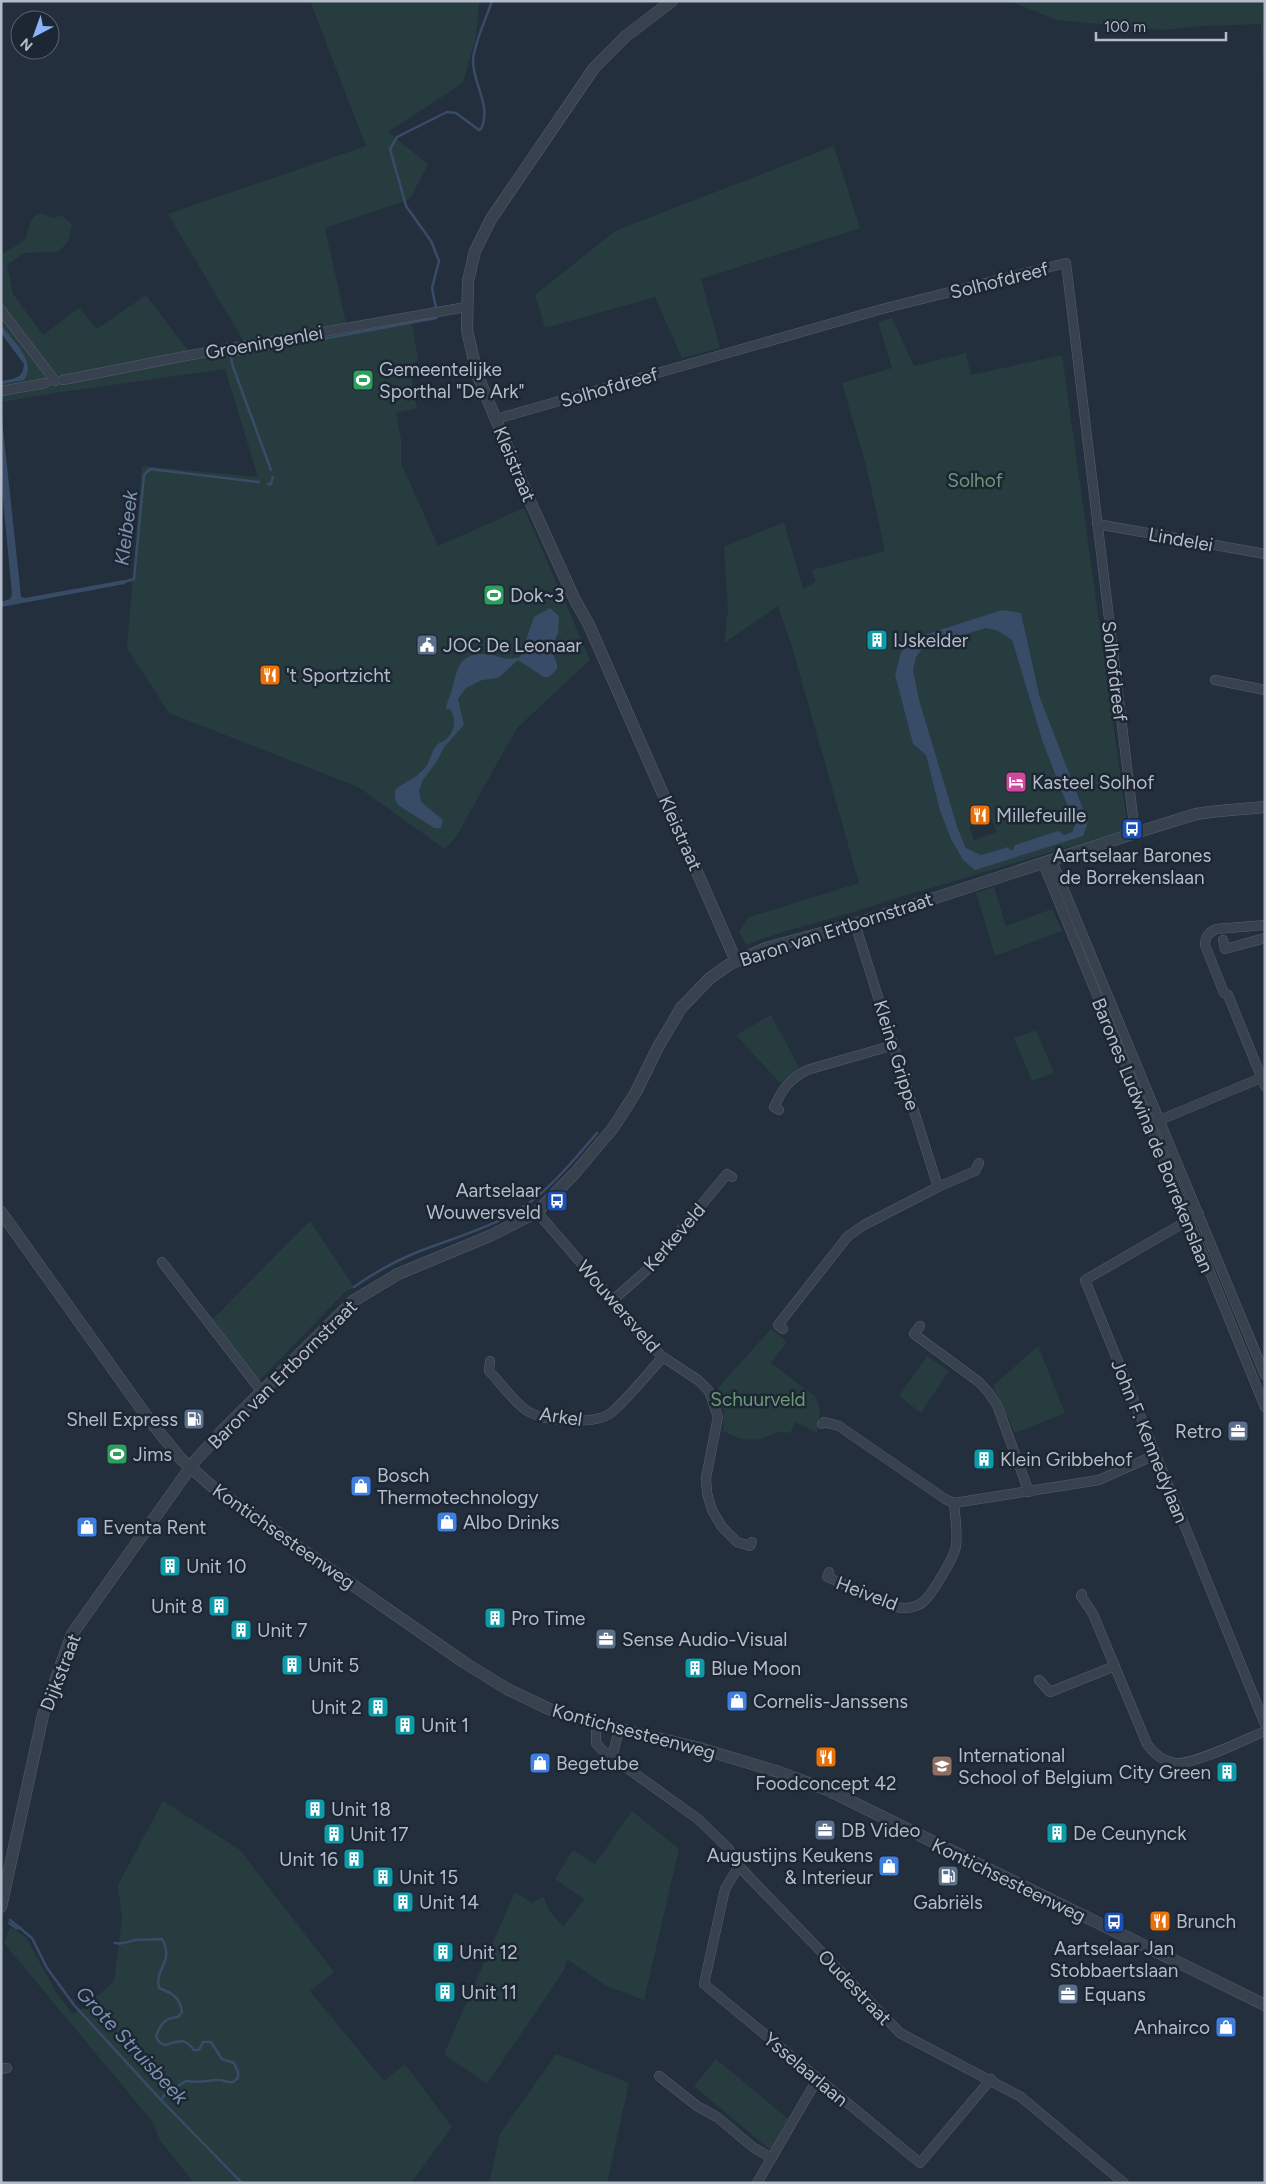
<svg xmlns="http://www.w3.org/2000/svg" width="1266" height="2184" viewBox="0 0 1266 2184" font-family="Figtree,sans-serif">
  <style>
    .green { fill: #263c3f; fill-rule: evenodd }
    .water { fill: #394c67; fill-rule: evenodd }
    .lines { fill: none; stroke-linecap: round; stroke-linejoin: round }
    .stream { stroke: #394c67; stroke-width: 2.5 }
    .minor-casing { stroke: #565f6c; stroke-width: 10 }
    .tertiary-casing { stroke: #565f6c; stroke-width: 12 }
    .minor { stroke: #38414e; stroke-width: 9 }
    .tertiary { stroke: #38414e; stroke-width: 11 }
    .labels { text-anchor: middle; stroke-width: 5; stroke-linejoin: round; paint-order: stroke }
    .street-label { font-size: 19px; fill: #b4bcc9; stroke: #1d2633 }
    .poi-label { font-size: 19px; fill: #b4bcc9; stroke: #1d2633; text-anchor: start }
    .park-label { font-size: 19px; fill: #6b9a76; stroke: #1d2633 }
    .water-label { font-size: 20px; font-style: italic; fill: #7c92b1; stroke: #1d2633 }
  </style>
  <rect width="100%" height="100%" fill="#242f3e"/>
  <g class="green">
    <path d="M310,1H479L476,37L463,83L388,132L428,164L410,199L325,228L347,327L408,317L413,327L418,361L409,364L417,408L396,413L401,439V463L438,546L524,508L563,598L556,602L564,599L590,660L517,728L456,837L445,849L358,787L169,713L127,648L142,466L258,477L225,369L55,393L1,402V381C14,379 23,379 24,364L1,333V255L25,240L31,220L37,214H44L53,218L61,215L72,224L68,242L58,252L24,253L7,265L13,294L43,335L79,308L97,329L146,295L191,355L246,345L168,214L366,146Z"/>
    <polygon points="1010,1 1265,1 1265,116 1261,24 1203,26 1163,30 1057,20"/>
    <polygon points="834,146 860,228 701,279 720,348 682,358 655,297 545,328 535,295 615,231"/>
    <path d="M892,318L914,366L966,353L971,375L1062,355L1128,829L884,902C838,919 790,927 746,945L739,932L749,917L859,883L792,647L778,606L724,643L728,611L724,547L784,522L803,589L816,582L812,570L885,551L866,465L842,383L892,368L878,322ZM1021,613L1040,698L1083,836L963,860L951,839L940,811L926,755L913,744L895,675L901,652Z"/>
    <path d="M986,628L998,631L1012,640L1043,743L1075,825L1072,832L1064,835L1015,848L1013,850L1009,849L1008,847L981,855L966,848L958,829L920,703L913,671L916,657L924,647ZM991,818L997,832L974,840L969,826Z"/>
    <polygon points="994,887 1006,926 1052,909 1062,931 995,956 976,893"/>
    <polygon points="771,1015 799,1067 780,1083 736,1035"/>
    <polygon points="1036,1030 1054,1073 1032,1081 1014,1038"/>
    <polygon points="310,1221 354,1287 344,1293 256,1384 209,1323"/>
    <path d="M771,1329L787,1342L771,1363L816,1397L820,1410L817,1433L796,1422L790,1433C773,1430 777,1434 762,1438C748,1442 736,1438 723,1431L724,1411L715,1391Z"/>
    <polygon points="1038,1346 1065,1413 1015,1433 993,1386"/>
    <polygon points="927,1356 949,1371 921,1413 899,1396"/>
    <polygon points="163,1801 240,1850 334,1972 310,1991 384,2081 405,2064 452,2127 411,2183 194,2183 160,2140 152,2121 4,1943 10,1927 26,1937 57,1994 73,2014 87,2005 114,1981 122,1919 118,1885"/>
    <polygon points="632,1811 679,1849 644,2000 605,1985 567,1959 564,1970 487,2084 444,2054 515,1892 532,1903 544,1897 548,1909 563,1927 584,1899 555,1879 573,1850 595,1864"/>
    <polygon points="556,2054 629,2083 607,2183 489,2183 500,2134"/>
    <polygon points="716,2059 788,2119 772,2148 769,2149 694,2086"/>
  </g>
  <g class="water">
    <path d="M1,325C12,340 38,362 24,380L1,384V381C14,379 23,379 24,364L1,333Z"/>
    <polygon points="1,410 21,597 25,598 124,580 126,581 125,584 1,607 1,602 10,599 12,594 1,479"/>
    <path d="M550,608L559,616L558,633L551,649L557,664V669L549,677H544L518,660L498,678L482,680L466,688L458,699L464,725L444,747L437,761L423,780L419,790L421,802L443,820L441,828H434L398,805L395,799V790C404,782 415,779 424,769C430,763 431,751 437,745C439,742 441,743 444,741C455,733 457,720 450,709H446C447,701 451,694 453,686C458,667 460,653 485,654C500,655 505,662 520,657L534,617Z"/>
    <path d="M1002,610L1021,613L1040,698L1088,822L1083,836L975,870L963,860L951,839L940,811L926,755L913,744L895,675L901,652L915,638ZM986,628L998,631L1012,640L1043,743L1075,825L1072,832L1064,835L1058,831L1015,845L1013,850L1009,849L1008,847L981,855L966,848L958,829L920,703L913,671L916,657L924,647Z"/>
  </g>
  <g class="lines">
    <g class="stream">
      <path d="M436,308L432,288L439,261L431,241L406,206L390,149L397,137L447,112L456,113L479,130L481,129C492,106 473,84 473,61C473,46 487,16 492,1"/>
      <polyline points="271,470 232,364 231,356 436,318 437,315"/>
      <polyline points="268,484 271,484 273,477"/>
      <polyline points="124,582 134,579 144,475 150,469 259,482"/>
      <path d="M354,1287C374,1273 397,1260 420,1251C451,1239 483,1230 512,1214C546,1195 572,1162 597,1133"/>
      <polyline points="10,1920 32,1938 47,1968 74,2005 161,2100 242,2183"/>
      <polyline points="9,1923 16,1928 21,1928"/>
      <path d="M115,1943C123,1945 128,1941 136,1940C144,1939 153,1940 162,1939C175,1962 154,1968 159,1988C172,1993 180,1997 182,2012L178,2017C164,2018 161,2024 156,2036L159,2042L165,2045C179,2041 184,2037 194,2050H199L203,2042H211L222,2059L234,2063L238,2072V2078L233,2082C227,2083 222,2079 217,2080C206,2081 198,2083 186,2081L165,2094L161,2100"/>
    </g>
    <g class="minor-casing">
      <g id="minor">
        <polyline points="1,310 55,381"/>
        <polyline points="63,380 191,355 466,307"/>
        <polyline points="1,391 46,383"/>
        <polyline points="496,419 882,309 1066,263 1135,833"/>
        <polyline points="1097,524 1265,554"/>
        <polyline points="1215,680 1265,690"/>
        <polyline points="1052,861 1265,1375"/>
        <polyline points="1043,863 1265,1407"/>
        <polyline points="855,924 938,1187"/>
        <path d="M1265,925L1216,929C1208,933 1205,937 1205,945L1224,993L1228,995L1265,1086"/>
        <polyline points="1223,940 1225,949 1265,938"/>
        <path d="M779,1110L774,1107C782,1090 789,1079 807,1070L894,1045"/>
        <polyline points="1155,1122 1261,1078"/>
        <polyline points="537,1212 613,1300 642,1337 663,1357 698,1380 709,1391 718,1417 706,1478 707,1493 712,1510 722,1527 737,1542 750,1546 752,1542"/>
        <polyline points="1199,1214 1085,1280 1265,1724"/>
        <polyline points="162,1262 262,1392"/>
        <polyline points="613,1300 648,1269 727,1174 732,1177"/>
        <polyline points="920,1326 914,1334 979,1382 989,1393 997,1405 1029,1492"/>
        <polyline points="783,1329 778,1325 848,1236 864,1225 938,1187 975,1171 979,1163"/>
        <path d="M490,1361L489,1371C501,1383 512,1400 526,1410C543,1422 594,1425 611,1413C628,1399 648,1373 663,1357"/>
        <polyline points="822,1424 824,1422 839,1426 945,1499 954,1503 1099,1480 1155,1455"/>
        <path d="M829,1572L827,1577L893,1606C902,1609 914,1609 923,1602C931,1596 955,1556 956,1546C958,1532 955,1517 954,1503"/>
        <path d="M1082,1594L1081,1596L1093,1614L1147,1744C1154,1754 1162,1761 1175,1763C1192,1766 1246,1739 1265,1731"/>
        <polyline points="1039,1680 1050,1692 1115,1666"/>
        <polyline points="596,1723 596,1743 602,1750 698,1819 728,1848 739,1866 751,1879 900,2033 1021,2097 1124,2183"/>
        <polyline points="612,1758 619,1729"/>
        <polyline points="739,1866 725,1889 704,1984 920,2163 991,2079"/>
        <polyline points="1,2069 7,2068"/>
        <polyline points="659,2076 697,2106 717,2117 754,2148 772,2158"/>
        <polyline points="757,2183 818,2078"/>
      </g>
    </g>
    <g class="tertiary-casing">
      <g id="tertiary">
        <polyline points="672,1 626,36 594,68 491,219 475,251 468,281 467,330 477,374 529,499 574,598 589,625 736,961"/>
        <polyline points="1,1212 150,1421 181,1459 215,1489 465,1663 507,1689 549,1709 579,1719 699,1748 779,1772 830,1791 1265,2005"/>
        <polyline points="1,1907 43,1715 72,1634 195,1461 223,1430 353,1301 398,1274 492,1235 537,1212 575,1173 613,1128 636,1092 658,1047 681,1008 710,978 730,964 766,948 855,924 1135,833 1196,814 1219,811 1265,807"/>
      </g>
    </g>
    <use href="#minor" class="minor"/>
    <use href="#tertiary" class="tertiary"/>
  </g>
  <defs>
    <g id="stadium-square" transform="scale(1.125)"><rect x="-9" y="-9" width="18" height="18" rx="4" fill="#2e9e5b" stroke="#1d2633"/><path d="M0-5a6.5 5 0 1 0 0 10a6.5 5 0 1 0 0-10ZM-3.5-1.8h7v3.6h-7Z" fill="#fff"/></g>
    <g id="building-square" transform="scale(1.125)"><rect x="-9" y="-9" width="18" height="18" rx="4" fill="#0f9aa8" stroke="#1d2633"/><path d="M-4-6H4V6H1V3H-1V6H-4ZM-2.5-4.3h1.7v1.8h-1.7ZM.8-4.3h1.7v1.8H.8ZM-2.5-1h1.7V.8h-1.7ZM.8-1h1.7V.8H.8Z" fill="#fff"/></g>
    <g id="civic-square" transform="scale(1.125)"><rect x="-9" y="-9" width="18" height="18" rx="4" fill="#5c6f8a" stroke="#1d2633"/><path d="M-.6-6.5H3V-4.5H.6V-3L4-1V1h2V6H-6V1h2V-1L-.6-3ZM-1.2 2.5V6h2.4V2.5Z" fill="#fff"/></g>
    <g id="restaurant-square" transform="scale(1.125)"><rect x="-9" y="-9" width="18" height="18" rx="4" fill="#e8710a" stroke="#1d2633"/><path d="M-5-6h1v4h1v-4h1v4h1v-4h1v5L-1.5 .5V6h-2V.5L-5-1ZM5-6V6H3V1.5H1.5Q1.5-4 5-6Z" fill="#fff"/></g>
    <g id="hotel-square" transform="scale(1.125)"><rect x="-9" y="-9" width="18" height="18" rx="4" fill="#d1479c" stroke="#1d2633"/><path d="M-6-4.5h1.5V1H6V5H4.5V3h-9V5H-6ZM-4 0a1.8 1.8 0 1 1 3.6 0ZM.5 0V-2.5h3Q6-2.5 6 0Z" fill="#fff"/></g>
    <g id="bus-square" transform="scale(1.125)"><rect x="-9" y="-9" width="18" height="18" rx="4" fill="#1a4fb4" stroke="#1d2633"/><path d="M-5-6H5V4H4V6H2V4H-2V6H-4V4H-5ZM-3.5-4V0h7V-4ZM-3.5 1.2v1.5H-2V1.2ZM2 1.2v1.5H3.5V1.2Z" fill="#fff"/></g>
    <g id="fuel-square" transform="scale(1.125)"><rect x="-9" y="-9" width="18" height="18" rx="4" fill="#5c6f8a" stroke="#1d2633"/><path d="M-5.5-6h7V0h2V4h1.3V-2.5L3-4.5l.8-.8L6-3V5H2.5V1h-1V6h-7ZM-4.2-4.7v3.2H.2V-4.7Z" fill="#fff"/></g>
    <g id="office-square" transform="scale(1.125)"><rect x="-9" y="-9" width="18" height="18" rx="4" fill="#5c6f8a" stroke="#1d2633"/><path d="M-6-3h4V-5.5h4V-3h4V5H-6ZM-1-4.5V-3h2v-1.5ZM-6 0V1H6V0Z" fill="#fff"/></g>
    <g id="shop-square" transform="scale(1.125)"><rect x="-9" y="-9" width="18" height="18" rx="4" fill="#3f7fe0" stroke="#1d2633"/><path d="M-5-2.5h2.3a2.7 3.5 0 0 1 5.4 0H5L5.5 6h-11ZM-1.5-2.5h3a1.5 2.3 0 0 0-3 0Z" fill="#fff"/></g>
    <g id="school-square" transform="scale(1.125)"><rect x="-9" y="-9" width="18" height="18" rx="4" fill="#8d6e63" stroke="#1d2633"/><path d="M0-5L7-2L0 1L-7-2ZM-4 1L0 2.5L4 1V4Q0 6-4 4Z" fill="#fff"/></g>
  </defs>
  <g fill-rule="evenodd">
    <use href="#stadium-square" x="363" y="380"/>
    <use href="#stadium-square" x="494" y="595"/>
    <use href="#building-square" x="877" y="640"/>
    <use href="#civic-square" x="427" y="645"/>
    <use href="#restaurant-square" x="270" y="675"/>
    <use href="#hotel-square" x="1016" y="782"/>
    <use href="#restaurant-square" x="980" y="815"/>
    <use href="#bus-square" x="1132" y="829"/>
    <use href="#bus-square" x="557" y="1201"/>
    <use href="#fuel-square" x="194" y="1419"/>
    <use href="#office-square" x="1238" y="1431"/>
    <use href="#stadium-square" x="117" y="1454"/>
    <use href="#building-square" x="984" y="1459"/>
    <use href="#shop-square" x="361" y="1486"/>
    <use href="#shop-square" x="447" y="1522"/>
    <use href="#shop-square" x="87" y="1527"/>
    <use href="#building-square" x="170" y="1566"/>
    <use href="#building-square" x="219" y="1606"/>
    <use href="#building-square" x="495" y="1618"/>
    <use href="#building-square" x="241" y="1630"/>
    <use href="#office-square" x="606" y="1639"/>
    <use href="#building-square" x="292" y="1665"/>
    <use href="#building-square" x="695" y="1668"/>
    <use href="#shop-square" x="737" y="1701"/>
    <use href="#building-square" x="378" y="1707"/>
    <use href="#building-square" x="405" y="1725"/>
    <use href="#restaurant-square" x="826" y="1757"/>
    <use href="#shop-square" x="540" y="1763"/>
    <use href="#school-square" x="942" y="1766"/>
    <use href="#building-square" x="1227" y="1772"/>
    <use href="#building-square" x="315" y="1809"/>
    <use href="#office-square" x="825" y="1830"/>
    <use href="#building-square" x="1057" y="1833"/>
    <use href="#building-square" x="334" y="1834"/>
    <use href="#building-square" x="354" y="1859"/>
    <use href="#shop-square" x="889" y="1866"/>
    <use href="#fuel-square" x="948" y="1876"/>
    <use href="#building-square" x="383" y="1877"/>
    <use href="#building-square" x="403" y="1902"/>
    <use href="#restaurant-square" x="1160" y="1921"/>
    <use href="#bus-square" x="1114" y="1922"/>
    <use href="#building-square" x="443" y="1952"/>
    <use href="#building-square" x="445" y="1992"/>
    <use href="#office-square" x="1068" y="1994"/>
    <use href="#shop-square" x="1226" y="2027"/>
  </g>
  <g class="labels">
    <g class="street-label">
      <text transform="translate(999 280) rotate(-14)" y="7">Solhofdreef</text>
      <text transform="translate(264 342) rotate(-10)" y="7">Groeningenlei</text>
      <text transform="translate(609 387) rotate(-16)" y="7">Solhofdreef</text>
      <text transform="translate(515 464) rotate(67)" y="7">Kleistraat</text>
      <text transform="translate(1181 539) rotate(10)" y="7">Lindelei</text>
      <text transform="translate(1115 671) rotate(83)" y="7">Solhofdreef</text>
      <text transform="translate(681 833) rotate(66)" y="7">Kleistraat</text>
      <text transform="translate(836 929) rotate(-18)" y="7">Baron van Ertbornstraat</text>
      <text transform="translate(897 1055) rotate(73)" y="7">Kleine Grippe</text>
      <text transform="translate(1153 1135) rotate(68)" y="7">Barones Ludwina de Borrekenslaan</text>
      <text transform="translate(674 1237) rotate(-49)" y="7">Kerkeveld</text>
      <text transform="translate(619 1306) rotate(49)" y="7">Wouwersveld</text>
      <text transform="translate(282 1374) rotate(-45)" y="7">Baron van Ertbornstraat</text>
      <text transform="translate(561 1416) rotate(8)" y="7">Arkel</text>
      <text transform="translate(1150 1441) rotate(68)" y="7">John F. Kennedylaan</text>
      <text transform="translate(284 1536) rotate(35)" y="7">Kontichsesteenweg</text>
      <text transform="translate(867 1593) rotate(21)" y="7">Heiveld</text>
      <text transform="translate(60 1672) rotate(-69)" y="7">Dijkstraat</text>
      <text transform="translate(634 1731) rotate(15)" y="7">Kontichsesteenweg</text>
      <text transform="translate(1009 1880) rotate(26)" y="7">Kontichsesteenweg</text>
      <text transform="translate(855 1987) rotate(46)" y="7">Oudestraat</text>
      <text transform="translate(806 2069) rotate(40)" y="7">Ysselaarlaan</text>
    </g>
    <g class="poi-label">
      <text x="379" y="376">Gemeentelijke<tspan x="379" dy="22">Sporthal "De Ark"</tspan></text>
      <text x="510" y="602">Dok~3</text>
      <text x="893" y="647">IJskelder</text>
      <text x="443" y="652">JOC De Leonaar</text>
      <text x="286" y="682">'t Sportzicht</text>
      <text x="1032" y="789">Kasteel Solhof</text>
      <text x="996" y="822">Millefeuille</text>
      <text x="1132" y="862" text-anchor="middle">Aartselaar Barones<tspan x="1132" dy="22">de Borrekenslaan</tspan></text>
      <text x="541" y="1197" text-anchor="end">Aartselaar<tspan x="541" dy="22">Wouwersveld</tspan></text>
      <text x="178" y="1426" text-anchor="end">Shell Express</text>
      <text x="1222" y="1438" text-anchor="end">Retro</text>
      <text x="133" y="1461">Jims</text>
      <text x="1000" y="1466">Klein Gribbehof</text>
      <text x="377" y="1482">Bosch<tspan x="377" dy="22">Thermotechnology</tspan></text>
      <text x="463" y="1529">Albo Drinks</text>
      <text x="103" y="1534">Eventa Rent</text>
      <text x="186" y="1573">Unit 10</text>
      <text x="203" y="1613" text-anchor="end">Unit 8</text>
      <text x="511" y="1625">Pro Time</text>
      <text x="257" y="1637">Unit 7</text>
      <text x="622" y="1646">Sense Audio-Visual</text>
      <text x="308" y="1672">Unit 5</text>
      <text x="711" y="1675">Blue Moon</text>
      <text x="753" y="1708">Cornelis-Janssens</text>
      <text x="362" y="1714" text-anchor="end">Unit 2</text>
      <text x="421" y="1732">Unit 1</text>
      <text x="958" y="1762">International<tspan x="958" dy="22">School of Belgium</tspan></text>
      <text x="556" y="1770">Begetube</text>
      <text x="1211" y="1779" text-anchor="end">City Green</text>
      <text x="826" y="1790" text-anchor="middle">Foodconcept 42</text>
      <text x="331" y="1816">Unit 18</text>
      <text x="841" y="1837">DB Video</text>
      <text x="1073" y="1840">De Ceunynck</text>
      <text x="350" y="1841">Unit 17</text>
      <text x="873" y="1862" text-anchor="end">Augustijns Keukens<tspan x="873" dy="22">&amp; Interieur</tspan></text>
      <text x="338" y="1866" text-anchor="end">Unit 16</text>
      <text x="399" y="1884">Unit 15</text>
      <text x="419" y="1909">Unit 14</text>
      <text x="948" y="1909" text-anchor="middle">Gabriëls</text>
      <text x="1176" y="1928">Brunch</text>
      <text x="1114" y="1955" text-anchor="middle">Aartselaar Jan<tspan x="1114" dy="22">Stobbaertslaan</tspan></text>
      <text x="459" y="1959">Unit 12</text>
      <text x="461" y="1999">Unit 11</text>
      <text x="1084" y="2001">Equans</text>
      <text x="1210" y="2034" text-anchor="end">Anhairco</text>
    </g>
    <g class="park-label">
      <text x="975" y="487">Solhof</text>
      <text x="758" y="1406">Schuurveld</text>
    </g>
    <g class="water-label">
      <text transform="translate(126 528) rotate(-83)" y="7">Kleibeek</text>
      <text transform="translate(132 2045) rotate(47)" y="7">Grote Struisbeek</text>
    </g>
  </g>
  <rect width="1266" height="2184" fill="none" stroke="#b4bcc9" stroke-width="5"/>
  <g transform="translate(35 35) rotate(221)"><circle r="24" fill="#1d2633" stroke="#59626f"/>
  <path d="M0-4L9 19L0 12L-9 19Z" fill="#8ab4f8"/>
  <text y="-8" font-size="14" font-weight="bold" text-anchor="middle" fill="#b4bcc9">N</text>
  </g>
  <path d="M1096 32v8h130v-8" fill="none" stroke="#b4bcc9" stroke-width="2.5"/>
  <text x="1104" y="32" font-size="15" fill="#b4bcc9" stroke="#1d2633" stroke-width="4" paint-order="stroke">100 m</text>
</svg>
